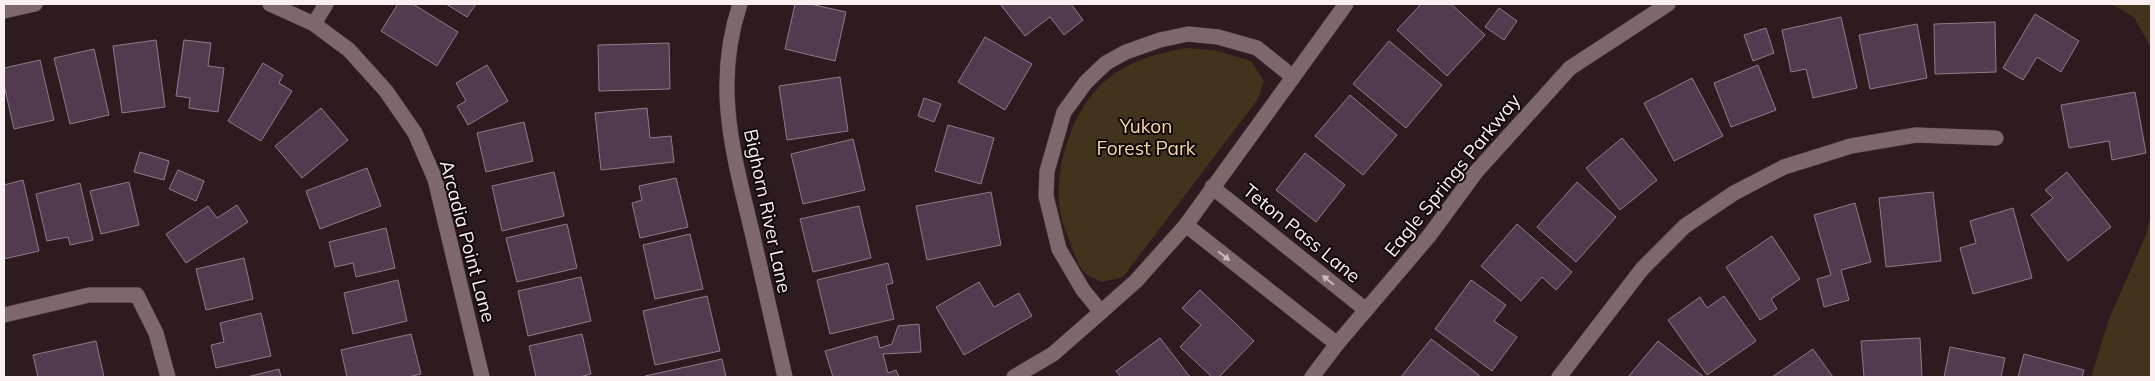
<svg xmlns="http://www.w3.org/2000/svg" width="2155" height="381" viewBox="0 0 2155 381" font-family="Mulish,sans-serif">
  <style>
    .green { fill: #42331d }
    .building { fill: #533b4f; stroke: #8d7c8a }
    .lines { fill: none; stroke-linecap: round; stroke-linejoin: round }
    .street-casing { stroke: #48393c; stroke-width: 16 }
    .secondary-casing { stroke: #48393c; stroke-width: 16 }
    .street { stroke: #7e686c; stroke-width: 15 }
    .secondary { stroke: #7e686c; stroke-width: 15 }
    .oneway { fill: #cab9bc }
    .labels { text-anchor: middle; stroke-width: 4; stroke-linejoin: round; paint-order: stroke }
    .park-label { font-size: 19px; fill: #fbd7a4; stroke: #10080a }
    .street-label { font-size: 19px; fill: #fceff1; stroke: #10080a }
  </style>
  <rect width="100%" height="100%" fill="#2d1b1f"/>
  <g class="green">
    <polygon points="2111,4 2151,4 2151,48 2134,17"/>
    <path d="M1185,48L1214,50L1251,61L1264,81L1258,99L1123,277L1102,282C1097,279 1089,277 1085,273C1078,266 1073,251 1070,242C1067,235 1064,228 1062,221C1051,180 1068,120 1097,89C1121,63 1151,55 1185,48Z"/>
    <polygon points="2151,214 2151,377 2091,377 2109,319 2146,235"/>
  </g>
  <g class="building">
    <polygon points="398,4 413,4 458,32 437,66 381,31"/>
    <polygon points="446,4 476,4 467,17"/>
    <polygon points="795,4 810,4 846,12 835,61 785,49"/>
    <polygon points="1000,4 1071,4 1083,20 1064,35 1050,17 1025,36"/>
    <polygon points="1421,4 1451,4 1485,35 1447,76 1397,30"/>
    <polygon points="1499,8 1517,21 1504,40 1485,27"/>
    <polygon points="2035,14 2079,41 2061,72 2037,57 2023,80 2003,68"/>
    <polygon points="1841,17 1857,88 1813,98 1806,69 1791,72 1782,30"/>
    <polygon points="1995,22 1996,72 1935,74 1934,24"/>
    <polygon points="1917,24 1927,78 1870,89 1859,35"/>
    <polygon points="1766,28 1774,53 1753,61 1744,35"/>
    <polygon points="985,37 1032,64 1005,110 958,82"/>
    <polygon points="156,40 165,107 122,113 113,46"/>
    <polygon points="184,40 211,43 208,66 224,68 218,112 189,108 190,98 176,96"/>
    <polygon points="1389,41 1442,85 1406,128 1353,84"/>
    <polygon points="669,43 670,89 599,91 598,45"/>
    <polygon points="94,49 109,115 70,124 54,58"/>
    <polygon points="40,60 54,120 14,129 4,85 4,68"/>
    <polygon points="263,63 283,75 279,83 292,91 261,141 228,121"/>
    <polygon points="487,65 508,101 468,125 457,106 466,101 456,83"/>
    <polygon points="1758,65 1776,110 1731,127 1714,83"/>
    <polygon points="840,77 848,131 787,140 779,86"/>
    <polygon points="1692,78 1723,136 1674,161 1644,103"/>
    <polygon points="2135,92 2146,153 2112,160 2109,141 2069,148 2061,105"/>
    <polygon points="1350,95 1397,135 1363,175 1315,136"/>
    <polygon points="924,98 941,104 934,122 918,116"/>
    <polygon points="321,108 348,140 302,178 275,146"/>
    <polygon points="647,108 650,138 671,136 674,162 601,170 595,113"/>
    <polygon points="524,122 533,161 486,172 477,133"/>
    <polygon points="948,125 994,138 981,184 935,171"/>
    <polygon points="1622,138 1657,180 1620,210 1586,168"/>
    <polygon points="853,139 865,190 803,204 791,154"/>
    <polygon points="140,152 169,161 164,180 134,172"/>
    <polygon points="1305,153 1345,185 1316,222 1276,190"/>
    <polygon points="367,168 381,206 320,229 306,191"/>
    <polygon points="178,170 204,181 196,201 169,189"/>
    <polygon points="554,172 564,216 502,231 492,186"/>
    <polygon points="2067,172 2111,227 2068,261 2031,215 2053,198 2045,190"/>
    <polygon points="676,178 688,227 640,238 632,203 642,200 639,186"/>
    <polygon points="23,180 39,251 4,259 4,185"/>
    <polygon points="129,182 139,225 101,234 90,191"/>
    <polygon points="1577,182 1616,217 1576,262 1537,227"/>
    <polygon points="80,183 93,240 70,245 68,237 47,241 36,194"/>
    <polygon points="991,192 1001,245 927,260 916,206"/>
    <polygon points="1933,192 1941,261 1886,267 1879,198"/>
    <polygon points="1855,203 1871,262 1841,270 1849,300 1824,307 1817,279 1831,275 1814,215"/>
    <polygon points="237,205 248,222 186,263 166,234 208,206 217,218"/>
    <polygon points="859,206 871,258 813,272 800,219"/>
    <polygon points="2013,208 2032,278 1973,294 1960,248 1976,243 1970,221"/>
    <polygon points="567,224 577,268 517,282 506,238"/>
    <polygon points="1517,224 1572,272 1556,290 1542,277 1521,301 1481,266"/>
    <polygon points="386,228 395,268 356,277 353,263 335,267 329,242"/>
    <polygon points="690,234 703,289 655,299 643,245"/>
    <polygon points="1772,236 1800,279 1771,299 1777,309 1760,320 1726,267"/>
    <polygon points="244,258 253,299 206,310 196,269"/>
    <polygon points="888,263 893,283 886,285 894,319 830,334 817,280"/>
    <polygon points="581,277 591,321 528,336 518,291"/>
    <polygon points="398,280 407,321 353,334 344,293"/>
    <polygon points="1471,280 1506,305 1494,321 1517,337 1492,371 1435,329"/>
    <polygon points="979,282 994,307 1019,293 1032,316 964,355 936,307"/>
    <polygon points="1200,290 1254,341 1219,377 1212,377 1180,347 1201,325 1182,308"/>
    <polygon points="707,296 720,351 655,365 643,311"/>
    <polygon points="1724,296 1756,341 1707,375 1668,320 1700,297 1707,308"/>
    <polygon points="261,313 271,356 216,368 211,345 224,342 220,323"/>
    <polygon points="919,324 921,352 883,354 888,373 896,370 899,377 833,377 825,351 877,336 880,348 892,344 898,326"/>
    <polygon points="411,334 421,374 408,377 347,377 341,350"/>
    <polygon points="582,334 591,374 579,377 536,377 529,346"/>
    <polygon points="1160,338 1190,377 1121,377 1116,371"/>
    <polygon points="1920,338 1922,377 1864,377 1861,341"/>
    <polygon points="1431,339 1479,375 1478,377 1401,377"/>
    <polygon points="96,341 104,377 38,377 33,355"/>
    <polygon points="1658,341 1704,377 1628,377"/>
    <polygon points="1950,347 2005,358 2001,377 1944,377"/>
    <polygon points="1813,349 1833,377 1772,377"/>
    <polygon points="2024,354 2084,370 2082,377 2018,377"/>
    <polygon points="722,359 726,377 645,377 645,376"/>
    <polygon points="279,369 281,377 247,377"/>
  </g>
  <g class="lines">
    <g class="street-casing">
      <g id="street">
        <polyline points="270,4 314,24 349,50 386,91 415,133 435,179 482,377"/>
        <path d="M740,4C713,85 733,153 752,232C763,281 774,329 785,377"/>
        <polyline points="4,11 35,4"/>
        <polyline points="314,24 326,4"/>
        <polyline points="1212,187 1366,310"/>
        <polyline points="1186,225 1337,344"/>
        <polyline points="1101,312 1083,290 1059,249 1046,196 1047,171 1064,112 1086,82 1106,63 1126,52 1160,40 1188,34 1218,37 1257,48 1293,77"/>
        <polyline points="4,315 89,295 137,295 156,333 168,377"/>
        <polyline points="1014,377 1053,354 1101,312 1136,281 1186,225 1346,4"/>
        <polyline points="1559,377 1642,269 1685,226 1734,193 1784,167 1851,146 1916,135 1996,138"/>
      </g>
    </g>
    <g class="secondary-casing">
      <polyline id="secondary" points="1312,377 1337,344 1429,236 1476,172 1570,68 1668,4"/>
    </g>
    <use href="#street" class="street"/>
    <use href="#secondary" class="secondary"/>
  </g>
  <defs><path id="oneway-solid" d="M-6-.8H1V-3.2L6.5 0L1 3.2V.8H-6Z" transform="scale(1.25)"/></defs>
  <g class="oneway">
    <use href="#oneway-solid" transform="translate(1224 256) rotate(38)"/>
    <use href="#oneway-solid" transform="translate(1328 280) rotate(-141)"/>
  </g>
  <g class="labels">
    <g class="park-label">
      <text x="1146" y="133">Yukon<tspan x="1146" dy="22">Forest Park</tspan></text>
    </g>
    <g class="street-label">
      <text transform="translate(1452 175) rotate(-51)" y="7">Eagle Springs Parkway</text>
      <text transform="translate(768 211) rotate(78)" y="7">Bighorn River Lane</text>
      <text transform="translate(1302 233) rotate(39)" y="7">Teton Pass Lane</text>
      <text transform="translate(468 241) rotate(75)" y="7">Arcadia Point Lane</text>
    </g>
  </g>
  <rect width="2155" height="381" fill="none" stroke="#fceff1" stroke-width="10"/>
</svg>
